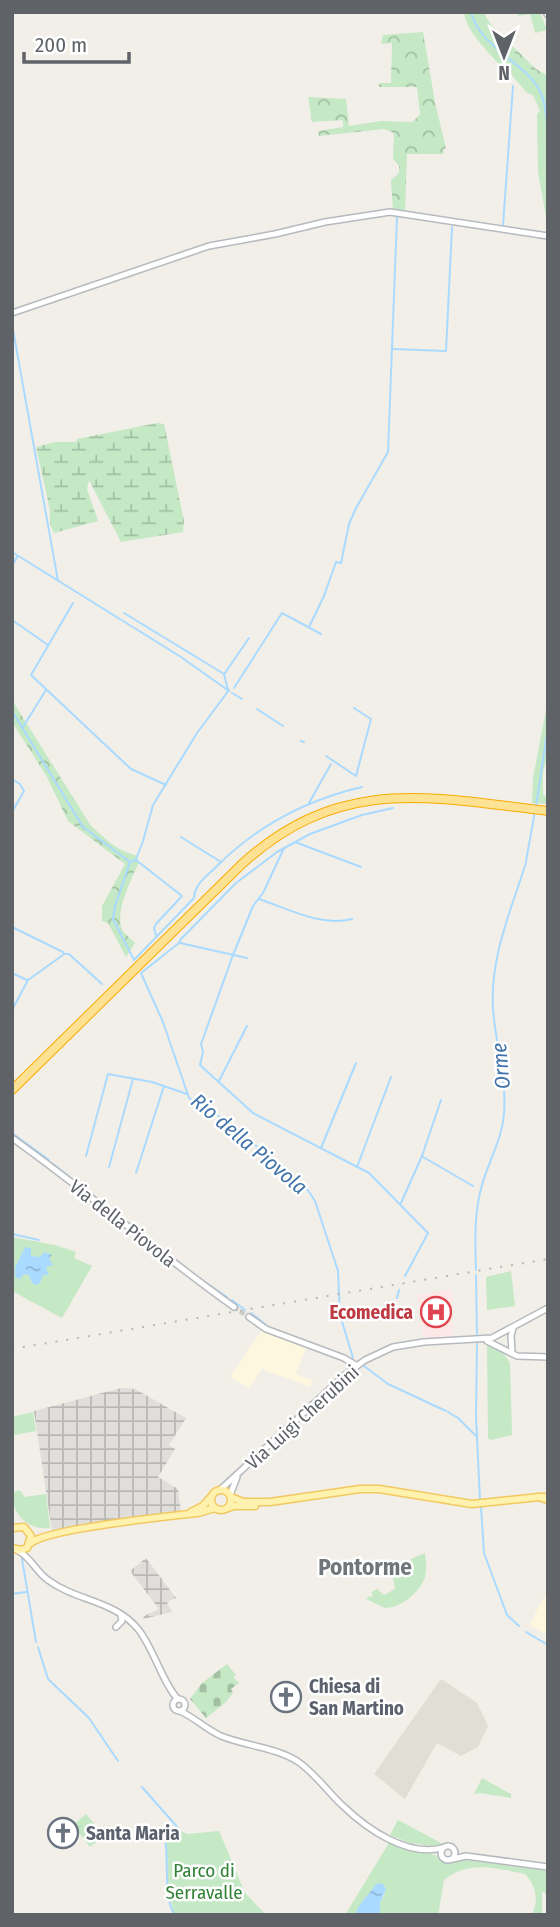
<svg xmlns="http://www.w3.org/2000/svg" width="560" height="1927" viewBox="0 0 560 1927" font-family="'Fira Sans Condensed',sans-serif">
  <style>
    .commercial { fill: #fef7e0 }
    .industrial { fill: url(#industrial-grid) }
    .education { fill: #e1ded6 }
    .medical { fill: #fce8e6 }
    .green { fill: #c5e8c5 }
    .forest { fill: url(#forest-crowns) }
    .wetland { fill: url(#wetland-marsh) }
    .cemetery { fill: url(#cemetery-stones) }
    .water { fill: url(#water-ripples) }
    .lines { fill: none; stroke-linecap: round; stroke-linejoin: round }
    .stream { stroke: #aadaff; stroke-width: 2 }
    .secondary-tunnel { stroke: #ccccc8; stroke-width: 5; stroke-dasharray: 5 2.5; stroke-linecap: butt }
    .secondary-casing { stroke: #b6babf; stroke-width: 8 }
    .primary-casing { stroke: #f2c960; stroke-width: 9 }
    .highway-casing { stroke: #f9ab00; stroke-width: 10 }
    .secondary { stroke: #fff; stroke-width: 5 }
    .primary { stroke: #fff2af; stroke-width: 6 }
    .highway { stroke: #fde293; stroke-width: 8 }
    .rail { stroke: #b6b7b8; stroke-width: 2; stroke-dasharray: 2 9; stroke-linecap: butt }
    .labels { text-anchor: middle; stroke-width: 5; stroke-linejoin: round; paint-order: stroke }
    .street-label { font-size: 19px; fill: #5f6368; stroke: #fff }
    .health-label { font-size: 19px; font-weight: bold; fill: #be3a42; stroke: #fff; text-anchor: end }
    .worship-label { font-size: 19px; font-weight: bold; fill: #5b616d; stroke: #fff; text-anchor: start }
    .park-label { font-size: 19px; fill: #348238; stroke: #fff }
    .water-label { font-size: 21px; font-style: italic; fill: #4174aa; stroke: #fff }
    .quarter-label { font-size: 23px; font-weight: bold; fill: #70757a; stroke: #fff }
  </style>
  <defs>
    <pattern id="industrial-grid" width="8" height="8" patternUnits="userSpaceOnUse" patternTransform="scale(1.75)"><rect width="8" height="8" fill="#e0deda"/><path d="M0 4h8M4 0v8" fill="none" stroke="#b9b8b5"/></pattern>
    <pattern id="forest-crowns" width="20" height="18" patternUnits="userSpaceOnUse" patternTransform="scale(1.75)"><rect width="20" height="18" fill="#c5e8c5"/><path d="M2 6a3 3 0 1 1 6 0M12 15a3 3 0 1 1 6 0" fill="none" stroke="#a3c0a4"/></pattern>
    <pattern id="wetland-marsh" width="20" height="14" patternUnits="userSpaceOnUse" patternTransform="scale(1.75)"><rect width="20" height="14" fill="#c5e8c5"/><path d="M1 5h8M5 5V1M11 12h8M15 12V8" fill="none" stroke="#a3c0a4"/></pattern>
    <pattern id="cemetery-stones" width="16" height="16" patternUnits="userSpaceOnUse" patternTransform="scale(1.75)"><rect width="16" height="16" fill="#c5e8c5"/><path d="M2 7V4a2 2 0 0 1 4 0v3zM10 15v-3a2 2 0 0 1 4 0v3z" fill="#a3c0a4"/></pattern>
    <pattern id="water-ripples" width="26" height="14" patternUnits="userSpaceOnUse" patternTransform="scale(1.75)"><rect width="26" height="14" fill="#aadaff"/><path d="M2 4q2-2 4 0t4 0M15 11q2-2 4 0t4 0" fill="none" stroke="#8eb4d2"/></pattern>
  </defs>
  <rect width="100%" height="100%" fill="#f1efe8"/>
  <g class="commercial">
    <polygon points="261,1331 306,1348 296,1374 313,1380 310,1387 262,1369 249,1388 230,1377"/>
    <polygon points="548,1596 548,1635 529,1625 543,1599"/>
  </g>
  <g class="industrial">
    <polygon points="121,1388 135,1389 186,1418 169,1445 175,1449 158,1477 178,1489 181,1512 52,1531 34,1411"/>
    <polygon points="146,1558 176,1598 167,1602 172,1612 143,1619 144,1616 159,1609 130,1571"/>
  </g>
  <polygon class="education" points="441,1679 477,1703 488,1726 478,1747 461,1756 437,1743 405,1799 374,1774"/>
  <polygon class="medical" points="452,1289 452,1341 424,1342 417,1295"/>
  <g class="green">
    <path d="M464,12H483L492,26L489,25L548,86V228L538,172L537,114L540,111L533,95L527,93L510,73L507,74C496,58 466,34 464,12Z"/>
    <polygon points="518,12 540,12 547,30 535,33 530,14 518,16"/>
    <polygon points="548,699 548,754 543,772 543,794 548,799 548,804 532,803 533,778"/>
    <polygon points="12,1237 55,1245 76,1252 74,1258 92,1266 62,1318 12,1291"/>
    <polygon points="511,1271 515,1306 487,1310 486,1277"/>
    <path d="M487,1344C496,1347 507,1355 510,1364L512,1435L491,1440L488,1438Z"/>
    <polygon points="33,1412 36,1431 14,1435 12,1438 12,1417"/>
    <path d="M18,1490L22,1492L24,1497L46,1494L50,1528C30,1531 11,1515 13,1494Z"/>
    <path d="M425,1553C426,1561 427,1569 425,1577C420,1592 401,1608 385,1608L366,1599L370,1596L373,1597L371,1592L377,1589L384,1595L395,1589L393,1578L413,1568L411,1559Z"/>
    <polygon points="482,1778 511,1794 511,1798 480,1793 474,1794"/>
    <polygon points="86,1814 104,1836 90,1847 73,1825"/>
    <polygon points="398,1820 443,1844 439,1847 410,1843 390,1835"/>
    <polygon points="177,1830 188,1834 219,1831 245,1893 266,1915 174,1915 169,1891 165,1839 166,1835"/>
    <path d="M389,1843L406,1850L435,1855L444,1863L460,1859L548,1871V1894L542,1892V1915H532C539,1899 536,1886 525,1874C496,1868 468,1860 444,1880L438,1915H380V1903L385,1893L376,1884C369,1895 359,1902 355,1915H345Z"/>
  </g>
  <g class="forest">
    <polygon points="488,26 492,26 536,69 548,76 548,86"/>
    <polygon points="423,32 435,102 446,149 443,149 444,154 407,154 405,213 393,212 391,180 399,173 399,165 393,159 394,135 392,132 384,129 319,136 318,131 343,127 343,120 312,122 308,97 346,99 349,126 381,121 413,122 420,114 417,87 379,87 379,83 391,83 392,43 381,44 383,35"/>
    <path d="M12,700L91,826C105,838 116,851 135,855L139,862C132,878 113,915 123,931C126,935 131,939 135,943L126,957L108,923L102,921V906L125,864L68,821L47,777L12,722Z"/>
  </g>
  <polygon class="wetland" points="157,423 164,424 184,521 183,532 121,542 89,480 87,489 98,521 54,533 50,524 50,510 36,447 55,442 76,442 77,439"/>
  <polygon class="cemetery" points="227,1664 236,1675 233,1677 239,1683 231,1689 233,1693 225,1703 206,1718 190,1699 202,1683"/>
  <g class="water">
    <polygon points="25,1247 31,1248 31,1256 40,1257 44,1252 52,1255 49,1259 53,1265 46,1267 49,1275 43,1275 40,1283 36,1285 32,1283 29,1275 24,1274 20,1279 15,1277 15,1268"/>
    <path d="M382,1883L386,1889L380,1903V1915H355C359,1902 369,1895 376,1884Z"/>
  </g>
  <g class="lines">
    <g class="stream">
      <path d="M471,12C479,46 522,61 539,89C551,110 546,156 548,181"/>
      <polyline points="503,225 513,86"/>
      <polyline points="12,324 58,581"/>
      <polyline points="393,349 446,351 452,227"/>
      <polyline points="12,552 181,657 229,691"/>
      <polyline points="12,566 17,557"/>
      <polyline points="73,603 31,675 131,769 166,785"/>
      <polyline points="124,613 224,674 228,690"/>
      <polyline points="12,620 48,645"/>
      <polyline points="309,627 324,596 336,562 341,563 349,524 356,508 388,452 397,217"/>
      <polyline points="225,673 249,638"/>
      <polyline points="234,688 282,613 321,634"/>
      <polyline points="232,693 242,699"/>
      <polyline points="257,709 283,726"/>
      <polyline points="12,711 83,827 130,862"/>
      <polyline points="23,727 46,690"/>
      <polyline points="301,741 304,742"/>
      <polyline points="326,756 356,776 371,719 354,708"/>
      <polyline points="12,779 20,784 24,791 12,812"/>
      <polyline points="309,803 331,764"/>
      <polyline points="536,806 548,727"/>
      <polyline points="181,837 221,862"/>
      <polyline points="295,842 361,867"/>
      <polyline points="284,848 263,893 253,906 233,955 201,1044 203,1052 200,1065 253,1113 369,1173 428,1233 405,1276"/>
      <polyline points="136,860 182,896 156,924 154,928 156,935"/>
      <polyline points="526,861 535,811"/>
      <path d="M130,862L115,906L113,919L134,960L194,898C195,882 209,875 219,864C260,824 306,800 362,787"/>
      <polyline points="131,862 136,859 143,841 153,805 197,733 229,690"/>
      <path d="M259,899C289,909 321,927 352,919"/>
      <polyline points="12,927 63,952 64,954 69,954 102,984"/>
      <polyline points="180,943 247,958"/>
      <polyline points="12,973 27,980"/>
      <polyline points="12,1010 28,980 63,955"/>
      <polyline points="219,1081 247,1026"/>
      <polyline points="12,1133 49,1160"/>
      <polyline points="321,1148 356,1063"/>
      <polyline points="86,1156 108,1074 152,1082 187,1094"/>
      <polyline points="423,1157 473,1186"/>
      <polyline points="53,1164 146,1237"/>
      <polyline points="109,1167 133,1079"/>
      <polyline points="357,1167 391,1077"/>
      <polyline points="136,1173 164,1086"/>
      <polyline points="401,1203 422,1156 441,1100"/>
      <polyline points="12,1234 39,1240"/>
      <path d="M476,1270C475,1242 474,1212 482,1185C489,1160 502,1140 504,1114C507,1078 495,1043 493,1008C490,957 511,910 526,863"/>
      <polyline points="190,1272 227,1297"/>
      <polyline points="476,1275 477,1337"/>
      <polyline points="397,1298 399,1290"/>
      <polyline points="232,1300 245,1310"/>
      <polyline points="251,1313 266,1325"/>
      <polyline points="477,1344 476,1416 480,1500"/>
      <polyline points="353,1358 340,1315 338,1271 315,1201 307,1189 295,1177 220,1117 189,1098 163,1022 141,973 179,943 181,939 236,883 277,852 310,834 362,815 393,808"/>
      <polyline points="364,1366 388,1384 446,1411"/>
      <polyline points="448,1412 458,1418 476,1436"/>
      <polyline points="481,1507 484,1553 507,1615 519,1626"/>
      <polyline points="22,1559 36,1642"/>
      <polyline points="12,1594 26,1592"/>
      <polyline points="526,1632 548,1645"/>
      <polyline points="38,1647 48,1679 89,1718 118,1761"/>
      <path d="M142,1787L179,1829L165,1838C169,1858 163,1900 175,1915"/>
    </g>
    <polyline class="secondary-tunnel" points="234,1307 249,1317"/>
    <g class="secondary-casing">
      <g id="secondary">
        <polyline points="546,12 548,15"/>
        <polyline points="12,313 209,246 275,234 325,222 390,212 548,236"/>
        <path d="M12,1138C88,1192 158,1253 234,1307"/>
        <polyline points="249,1317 266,1329 344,1358 357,1366"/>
        <polyline points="487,1341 517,1356 548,1357"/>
        <polyline points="512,1352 511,1336 513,1328"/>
        <polyline points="221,1489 346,1374 365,1360 393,1347 424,1342 492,1338 548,1308"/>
        <polyline points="230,1495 237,1477"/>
        <path d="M17,1550C31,1557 36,1572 48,1580C76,1601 114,1600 138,1629C153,1647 164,1686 178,1699"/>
        <polyline points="116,1627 122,1621 121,1615"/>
        <circle cx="179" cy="1705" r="6"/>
        <path d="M180,1711C195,1718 206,1729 221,1736C246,1746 274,1747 297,1761C315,1773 327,1791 343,1806C367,1829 407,1857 442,1848"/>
        <circle cx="448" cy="1853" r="7"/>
        <polyline points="453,1859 466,1856 548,1867"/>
      </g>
    </g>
    <g class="primary-casing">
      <g id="primary">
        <circle cx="221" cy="1500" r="10"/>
        <polyline points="231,1497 243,1502 270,1502 360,1489 379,1489 472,1504 539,1497"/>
        <polyline points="548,1497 539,1497 548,1500"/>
        <polyline points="228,1508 234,1506 255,1506"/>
        <polyline points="191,1512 203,1506 210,1498"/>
        <polyline points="12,1528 24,1527 31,1536 27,1548 21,1550 12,1548"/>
        <path d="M31,1543C47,1529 170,1516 198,1513L215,1508"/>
      </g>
    </g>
    <g class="highway-casing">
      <path id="highway" d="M12,1090L242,864C340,775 429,797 548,811"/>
    </g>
    <use href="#secondary" class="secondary"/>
    <use href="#primary" class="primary"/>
    <use href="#highway" class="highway"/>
    <polyline class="rail" points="12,1349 548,1259"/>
  </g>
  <defs>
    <g id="hospital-ring" transform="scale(1.575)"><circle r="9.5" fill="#fff" stroke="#e0444e" stroke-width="1.5"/><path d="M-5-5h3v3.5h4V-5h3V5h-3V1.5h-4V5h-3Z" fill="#e0444e"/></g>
    <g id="church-ring" transform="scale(1.575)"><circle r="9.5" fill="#fff" stroke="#6b7280" stroke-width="1.5"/><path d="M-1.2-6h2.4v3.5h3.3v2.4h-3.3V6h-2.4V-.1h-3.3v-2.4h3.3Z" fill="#6b7280"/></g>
  </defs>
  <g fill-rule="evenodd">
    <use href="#hospital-ring" x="436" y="1312"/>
    <use href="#church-ring" x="286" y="1697"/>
    <use href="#church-ring" x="63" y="1833"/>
  </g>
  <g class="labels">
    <g class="street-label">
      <text transform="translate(123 1223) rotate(38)" y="7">Via della Piovola</text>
      <text transform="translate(302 1417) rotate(-42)" y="7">Via Luigi Cherubini</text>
    </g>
    <g class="health-label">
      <text x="413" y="1319">Ecomedica</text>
    </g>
    <g class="worship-label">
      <text x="309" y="1693">Chiesa di<tspan x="309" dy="22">San Martino</tspan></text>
      <text x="86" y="1840">Santa Maria</text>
    </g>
    <g class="park-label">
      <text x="204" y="1877">Parco di<tspan x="204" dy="22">Serravalle</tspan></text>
    </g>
    <g class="water-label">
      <text transform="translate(501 1066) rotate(-95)" y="7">Orme</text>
      <text transform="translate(249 1144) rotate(40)" y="7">Rio della Piovola</text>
    </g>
    <g class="quarter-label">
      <text x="365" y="1575">Pontorme</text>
    </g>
  </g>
  <rect width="560" height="1927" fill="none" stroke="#5f6368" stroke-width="28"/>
  <g transform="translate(504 56) rotate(180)" stroke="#ffffff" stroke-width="5" paint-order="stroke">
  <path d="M0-5L12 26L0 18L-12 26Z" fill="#5f6368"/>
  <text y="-10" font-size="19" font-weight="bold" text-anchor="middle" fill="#5f6368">N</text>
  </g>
  <path d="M24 52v10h105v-10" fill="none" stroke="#5f6368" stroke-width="3.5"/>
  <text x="35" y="52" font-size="21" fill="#5f6368" stroke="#ffffff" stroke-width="5" paint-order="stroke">200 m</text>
</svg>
